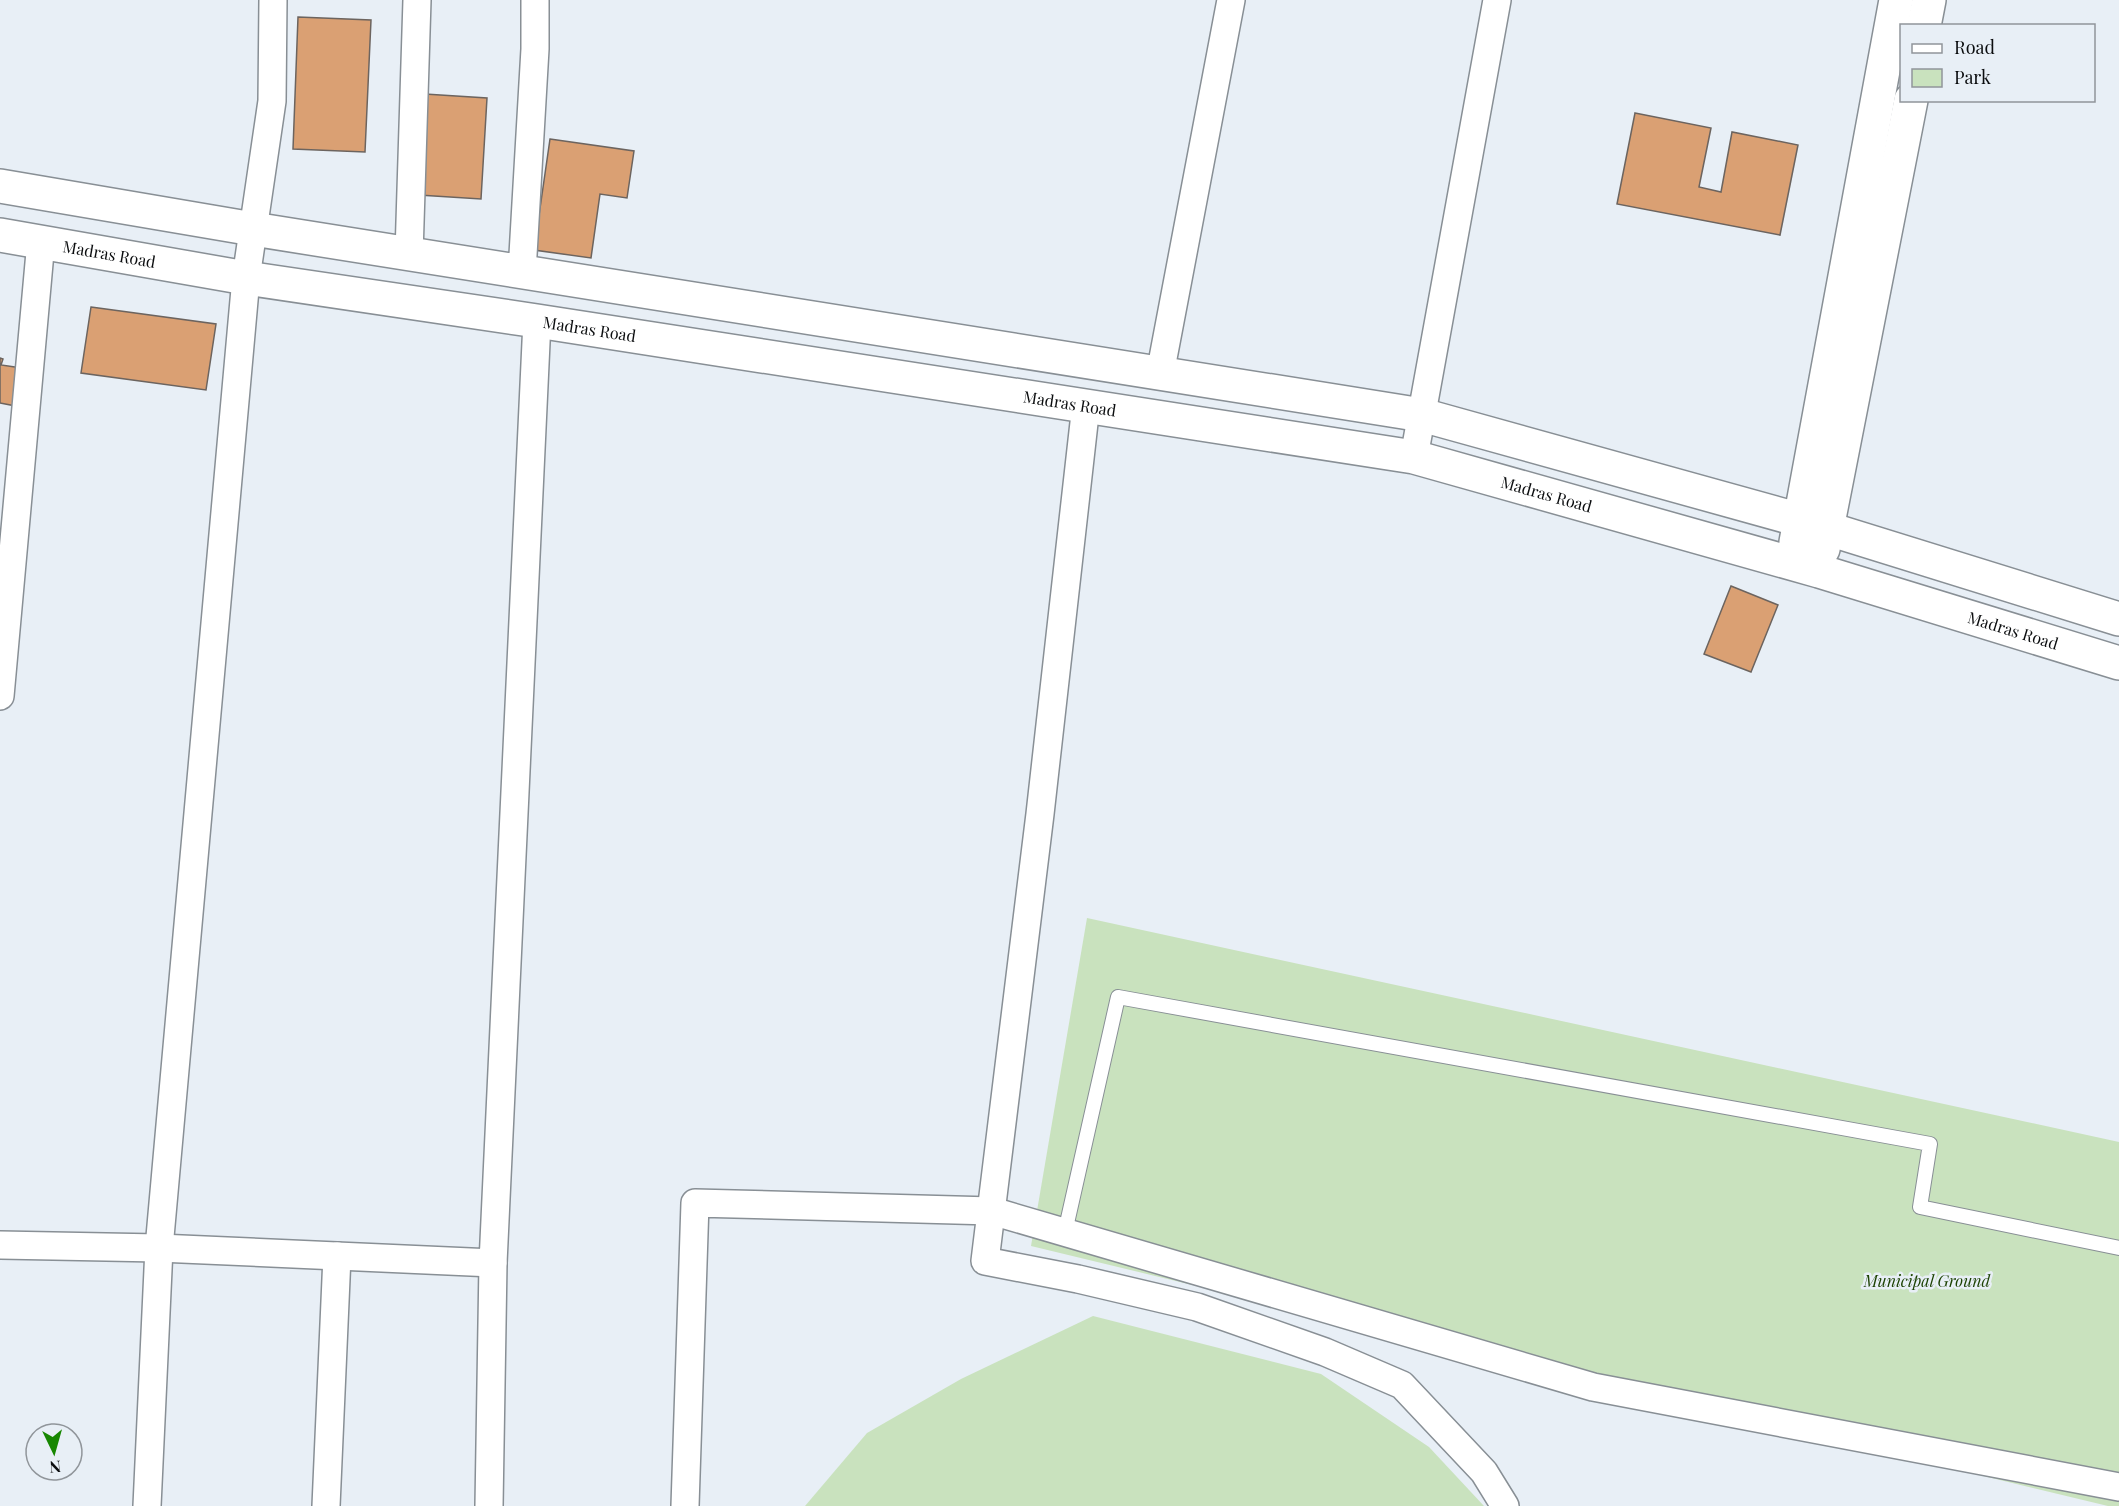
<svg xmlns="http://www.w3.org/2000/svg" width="2119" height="1506" viewBox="0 0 2119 1506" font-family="'Playfair Display',serif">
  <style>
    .green { fill: #c9e2be }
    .building { fill: #daa073; stroke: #6c645f; stroke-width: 1.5 }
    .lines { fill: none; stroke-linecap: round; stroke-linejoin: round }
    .lane-casing { stroke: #888f95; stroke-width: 16 }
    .street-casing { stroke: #888f95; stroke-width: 30 }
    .secondary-casing { stroke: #888f95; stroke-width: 36 }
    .lane { stroke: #fff; stroke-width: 14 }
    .street { stroke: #fff; stroke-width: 27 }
    .secondary { stroke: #fff; stroke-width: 33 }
    .labels { text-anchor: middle; stroke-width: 5; stroke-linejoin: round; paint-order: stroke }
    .street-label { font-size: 16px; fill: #0b0d0f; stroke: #e8eff6 }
    .park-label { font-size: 16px; font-style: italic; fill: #1c4203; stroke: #e8eff6 }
  </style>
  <rect width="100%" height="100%" fill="#e8eff6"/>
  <g class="green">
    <polygon points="1087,918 2119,1142 2119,1506 2108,1506 1031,1246"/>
    <polygon points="1093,1316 1321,1374 1429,1447 1484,1506 805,1506 867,1433 961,1379"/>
  </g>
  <g class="building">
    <polygon points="298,17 371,20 365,152 293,149"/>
    <polygon points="409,93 487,98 481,199 403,194"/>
    <polygon points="1635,113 1711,128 1699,187 1721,192 1732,132 1798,145 1780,235 1617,204"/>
    <polygon points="550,139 634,151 627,198 600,194 591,258 534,250"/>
    <polygon points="91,307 216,324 206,390 81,373"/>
    <polygon points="0,358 3,359 1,365 28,369 21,407 0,403"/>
    <polygon points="1731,586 1778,605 1751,672 1704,654"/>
  </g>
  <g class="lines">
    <g class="lane-casing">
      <polyline id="lane" points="1065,1232 1118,997 1930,1144 1920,1207 2119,1248"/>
    </g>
    <g class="street-casing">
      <g id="street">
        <polyline points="409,254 417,0"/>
        <polyline points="522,272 535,49 535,0"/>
        <polyline points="1160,374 1231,0"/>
        <polyline points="1086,405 1040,814 985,1261 1078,1279 1197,1307 1325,1352 1402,1385 1484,1472 1505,1506"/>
        <polyline points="1414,457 1497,0"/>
        <polyline points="0,696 41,241"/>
        <polyline points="0,1245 159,1248 493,1263 537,321"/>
        <polyline points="147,1506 159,1248 246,278 272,101 273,0"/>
        <polyline points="326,1506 337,1256"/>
        <polyline points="489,1506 493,1263"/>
        <polyline points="685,1506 695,1203 992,1211 1593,1387 2119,1487"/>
      </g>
    </g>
    <g class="secondary-casing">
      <g id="secondary">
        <polyline points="1924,26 1929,0"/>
        <polyline points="0,186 253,229 1422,415 1800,520 2119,619"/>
        <path id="s1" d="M0,235L246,278L537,321L1414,457L1819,571L2119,663"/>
        <polyline points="1796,542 1896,0"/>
        <polyline points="1823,549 1911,100"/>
      </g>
    </g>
    <use href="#lane" class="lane"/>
    <use href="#street" class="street"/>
    <use href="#secondary" class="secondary"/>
  </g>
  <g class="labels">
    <g class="street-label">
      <text dy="6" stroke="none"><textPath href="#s1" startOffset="111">Madras Road</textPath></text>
      <text dy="6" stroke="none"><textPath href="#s1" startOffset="597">Madras Road</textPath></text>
      <text dy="6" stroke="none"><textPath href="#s1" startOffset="1083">Madras Road</textPath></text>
      <text dy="6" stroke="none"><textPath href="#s1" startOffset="1569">Madras Road</textPath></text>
      <text dy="6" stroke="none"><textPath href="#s1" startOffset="2055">Madras Road</textPath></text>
    </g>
    <g class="park-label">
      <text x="1927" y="1287">Municipal Ground</text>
    </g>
  </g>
  <rect x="1900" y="24" width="195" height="78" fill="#e8eff6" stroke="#90959a" stroke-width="1.5"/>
  <rect x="1912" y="44" width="30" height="9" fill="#ffffff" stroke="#90959a" stroke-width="1.5"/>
  <text x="1954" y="54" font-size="18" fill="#0b0d0f">Road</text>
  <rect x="1912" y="69" width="30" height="18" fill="#c9e2be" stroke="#90959a" stroke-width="1.5"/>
  <text x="1954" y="84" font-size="18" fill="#0b0d0f">Park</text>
  <g transform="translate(54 1452) rotate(175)"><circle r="28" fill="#e8eff6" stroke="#90959a" stroke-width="1.5"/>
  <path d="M0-4.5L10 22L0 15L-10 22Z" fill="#178701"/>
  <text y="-9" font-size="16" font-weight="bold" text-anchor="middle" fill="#0b0d0f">N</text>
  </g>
</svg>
